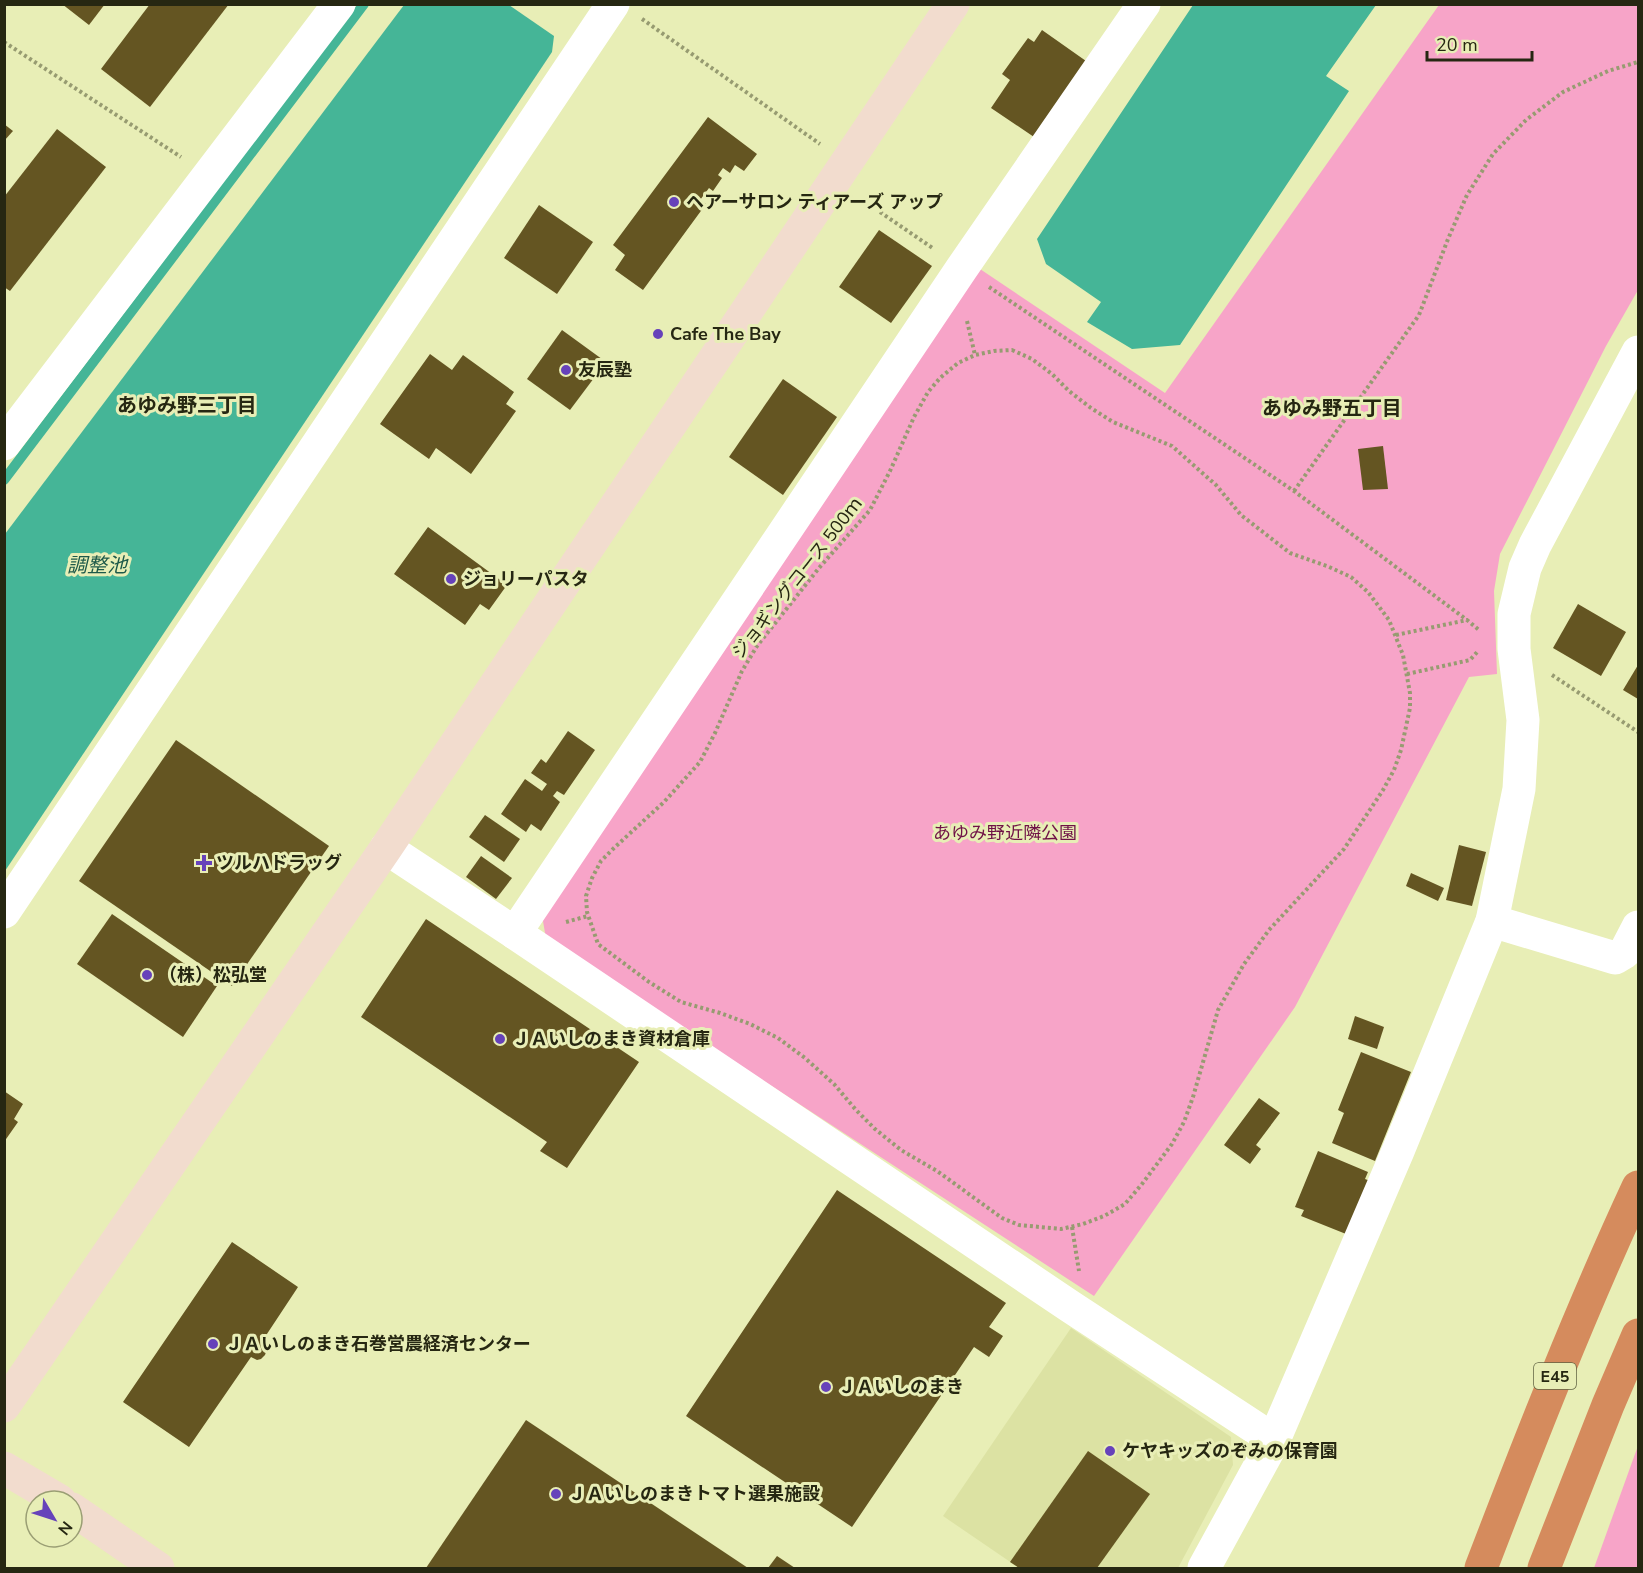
<svg xmlns="http://www.w3.org/2000/svg" width="1643" height="1573" viewBox="0 0 1643 1573" font-family="'Nunito Sans','Noto Sans JP',sans-serif">
  <style>
    .built { fill: #dce2a3 }
    .green { fill: #f7a4c8 }
    .water { fill: #45b597 }
    .lines { fill: none; stroke-linecap: round; stroke-linejoin: round }
    .stream { stroke: #45b597; stroke-width: 10 }
    .building { fill: #645522 }
    .path { stroke: #979b71; stroke-width: 4; stroke-dasharray: 3 3; stroke-linecap: butt }
    .street { stroke: #fff; stroke-width: 33 }
    .secondary { stroke: #f2dcce; stroke-width: 33 }
    .highway { stroke: #d58b5d; stroke-width: 33 }
    .poi-dot { fill: #6642ba; stroke: #e8eeb6; stroke-width: 2 }
    .labels { text-anchor: middle; stroke-width: 6; stroke-linejoin: round; paint-order: stroke }
    .shield { fill: #e8eeb6; stroke: #606343; stroke-width: 1.5 }
    .shield-label { font-size: 16px; font-weight: bold; fill: #262712 }
    .poi-label { font-size: 18px; font-weight: bold; fill: #262712; stroke: #e8eeb6; text-anchor: start }
    .street-label { font-size: 18px; fill: #262712; stroke: #e8eeb6 }
    .park-label { font-size: 18px; fill: #6f1146; stroke: #e8eeb6 }
    .neighbourhood-label { font-size: 20px; font-weight: bold; fill: #262712; stroke: #e8eeb6 }
    .water-label { font-size: 20px; font-style: italic; fill: #1d5949; stroke: #e8eeb6 }
  </style>
  <rect width="100%" height="100%" fill="#e8eeb6"/>
  <polygon class="built" points="1071,1328 1231,1437 1233,1465 1178,1568 1019,1568 943,1516"/>
  <g class="green">
    <polygon points="1439,5 1638,5 1638,290 1606,346 1500,554 1494,591 1497,674 1469,677 1295,1007 1094,1296 546,939 542,915 980,269 1165,393"/>
    <polygon points="1638,1446 1638,1568 1594,1568 1635,1454"/>
  </g>
  <g class="water">
    <polygon points="404,5 509,5 554,36 552,52 5,871 5,534"/>
    <polygon points="1193,5 1376,5 1326,76 1349,91 1180,345 1132,349 1087,322 1101,302 1046,264 1037,239"/>
  </g>
  <g class="lines">
    <polyline class="stream" points="4,480 364,4"/>
  </g>
  <g class="building">
    <polygon points="62,4 105,4 89,25"/>
    <polygon points="150,4 229,4 150,107 101,69"/>
    <polygon points="1042,30 1086,61 1034,137 991,108 1010,80 1002,74 1028,38 1034,42"/>
    <polygon points="708,117 757,154 744,171 735,165 730,173 723,168 718,175 722,178 713,191 709,188 700,200 706,204 643,290 615,270 625,255 613,245"/>
    <polygon points="4,124 13,131 4,141"/>
    <polygon points="57,129 106,167 10,291 4,287 4,197"/>
    <polygon points="539,205 593,242 557,294 504,258"/>
    <polygon points="879,230 932,266 891,323 839,287"/>
    <polygon points="562,330 606,362 570,410 527,379"/>
    <polygon points="430,354 452,370 463,355 514,392 506,404 516,411 471,474 436,448 429,459 380,424"/>
    <polygon points="783,379 837,417 783,495 729,457"/>
    <polygon points="1383,446 1388,489 1363,490 1358,449"/>
    <polygon points="428,527 507,585 489,610 480,604 465,625 394,574"/>
    <polygon points="1578,604 1626,632 1601,676 1553,648"/>
    <polygon points="1638,665 1638,699 1623,690"/>
    <polygon points="568,731 595,750 564,795 557,791 553,796 560,802 541,831 531,824 526,832 501,814 525,779 542,791 547,784 531,773 541,759 546,763"/>
    <polygon points="176,740 329,846 232,986 79,881"/>
    <polygon points="485,815 520,839 504,862 469,837"/>
    <polygon points="1459,845 1486,852 1472,906 1446,900"/>
    <polygon points="481,856 512,878 496,899 466,877"/>
    <polygon points="1411,873 1444,888 1438,901 1406,886"/>
    <polygon points="112,914 217,986 183,1037 77,964"/>
    <polygon points="426,919 639,1062 567,1168 540,1151 547,1142 361,1017"/>
    <polygon points="1355,1016 1384,1027 1377,1049 1348,1039"/>
    <polygon points="1361,1052 1411,1072 1375,1161 1332,1143 1344,1113 1338,1110"/>
    <polygon points="4,1091 23,1104 14,1119 18,1122 4,1142"/>
    <polygon points="1259,1098 1280,1113 1256,1145 1261,1149 1250,1164 1224,1145"/>
    <polygon points="1318,1151 1368,1172 1365,1179 1373,1182 1351,1236 1301,1216 1304,1210 1295,1207"/>
    <polygon points="837,1190 1006,1303 989,1327 1003,1336 989,1357 974,1347 852,1527 686,1416"/>
    <polygon points="232,1242 298,1287 261,1343 267,1349 265,1355 261,1359 257,1360 251,1357 189,1447 123,1402"/>
    <polygon points="526,1420 748,1568 426,1568"/>
    <polygon points="1088,1451 1150,1494 1097,1568 1019,1568 1010,1562"/>
    <polygon points="777,1556 795,1568 768,1568"/>
  </g>
  <g class="lines">
    <g class="path">
      <polyline points="642,19 820,144"/>
      <polyline points="4,42 181,157"/>
      <polyline points="880,212 934,249"/>
      <polyline points="989,287 1294,491 1467,620"/>
      <polyline points="967,321 975,355"/>
      <polygon points="1012,350 1032,359 1052,374 1069,391 1091,408 1113,422 1172,446 1216,485 1241,515 1290,553 1327,566 1351,577 1368,592 1389,620 1403,655 1410,693 1410,708 1401,750 1394,770 1383,790 1344,849 1269,930 1244,964 1218,1010 1193,1097 1184,1122 1172,1144 1142,1184 1125,1204 1104,1216 1083,1224 1061,1229 1019,1225 1002,1218 937,1171 901,1150 875,1129 856,1110 834,1084 805,1058 778,1038 750,1024 720,1013 681,1002 649,982 598,944 587,912 586,896 592,878 601,861 614,848 664,802 700,762 715,733 742,671 757,646 819,568 870,510 890,471 914,417 928,392 940,378 958,363 975,355 994,351"/>
      <polyline points="1294,491 1419,315 1448,239 1467,195 1493,154 1526,120 1563,92 1608,71 1638,62"/>
      <polyline points="1396,635 1467,620 1479,630"/>
      <polyline points="1407,674 1470,660 1479,650"/>
      <polyline points="1552,675 1638,732"/>
      <polyline points="566,922 588,916"/>
      <polyline points="1072,1227 1079,1271"/>
    </g>
    <g class="street">
      <polyline points="4,444 339,4"/>
      <polyline points="386,848 515,933 962,268 1144,4"/>
      <polyline points="4,912 613,4"/>
      <polyline points="1492,921 1615,958 1625,952 1638,927"/>
      <polyline points="515,933 1071,1307 1274,1440"/>
      <polyline points="1204,1568 1274,1440 1398,1151 1492,921 1519,789 1523,720 1514,649 1514,614 1525,568 1535,545 1638,352"/>
    </g>
    <g class="secondary">
      <polyline points="4,1406 386,848 953,4"/>
      <polyline points="4,1468 60,1501"/>
      <polyline points="72,1509 158,1568"/>
    </g>
    <g class="highway">
      <path d="M1481,1568C1530,1440 1580,1312 1638,1187"/>
      <polyline points="1544,1568 1608,1405 1638,1335"/>
    </g>
  </g>
  <g class="poi-dot">
    <circle cx="674" cy="202" r="6"/>
    <circle cx="658" cy="334" r="6"/>
    <circle cx="566" cy="370" r="6"/>
    <circle cx="451" cy="579" r="6"/>
    <path d="M201 854h6v6h6v6h-6v6h-6v-6h-6v-6h6z"/>
    <circle cx="147" cy="975" r="6"/>
    <circle cx="500" cy="1039" r="6"/>
    <circle cx="213" cy="1344" r="6"/>
    <circle cx="826" cy="1387" r="6"/>
    <circle cx="1110" cy="1451" r="6"/>
    <circle cx="556" cy="1494" r="6"/>
  </g>
  <g class="labels">
    <rect class="shield" x="1534" y="1363" width="42" height="26" rx="4.5"/>
    <g class="shield-label">
      <text x="1555" y="1382">E45</text>
    </g>
    <g class="poi-label">
      <text x="686" y="208">ヘアーサロン ティアーズ アップ</text>
      <text x="670" y="340">Cafe The Bay</text>
      <text x="578" y="376">友辰塾</text>
      <text x="463" y="585">ジョリーパスタ</text>
      <text x="216" y="869">ツルハドラッグ</text>
      <text x="159" y="981">（株）松弘堂</text>
      <text x="512" y="1045">ＪＡいしのまき資材倉庫</text>
      <text x="225" y="1350">ＪＡいしのまき石巻営農経済センター</text>
      <text x="838" y="1393">ＪＡいしのまき</text>
      <text x="1122" y="1457">ケヤキッズのぞみの保育園</text>
      <text x="568" y="1500">ＪＡいしのまきトマト選果施設</text>
    </g>
    <g class="street-label">
      <text transform="translate(797 578) rotate(-52)" y="6">ジョギングコース 500ｍ</text>
    </g>
    <g class="park-label">
      <text x="1005" y="839">あゆみ野近隣公園</text>
    </g>
    <g class="neighbourhood-label">
      <text x="187" y="412">あゆみ野三丁目</text>
      <text x="1332" y="415">あゆみ野五丁目</text>
    </g>
    <g class="water-label">
      <text x="97" y="572">調整池</text>
    </g>
  </g>
  <rect width="1643" height="1573" fill="none" stroke="#262712" stroke-width="12"/>
  <g transform="translate(54 1519) rotate(129)"><circle r="28" fill="#e8eeb6" stroke="#9a9e74" stroke-width="1.5"/>
  <path d="M0-4.5L10 22L0 15L-10 22Z" fill="#6642ba"/>
  <text y="-9" font-size="16" font-weight="bold" text-anchor="middle" fill="#262712">N</text>
  </g>
  <path d="M1427 51v9h105v-9" fill="none" stroke="#262712" stroke-width="3"/>
  <text x="1436" y="51" font-size="18" fill="#262712" stroke="#e8eeb6" stroke-width="4.5" paint-order="stroke">20 m</text>
</svg>
